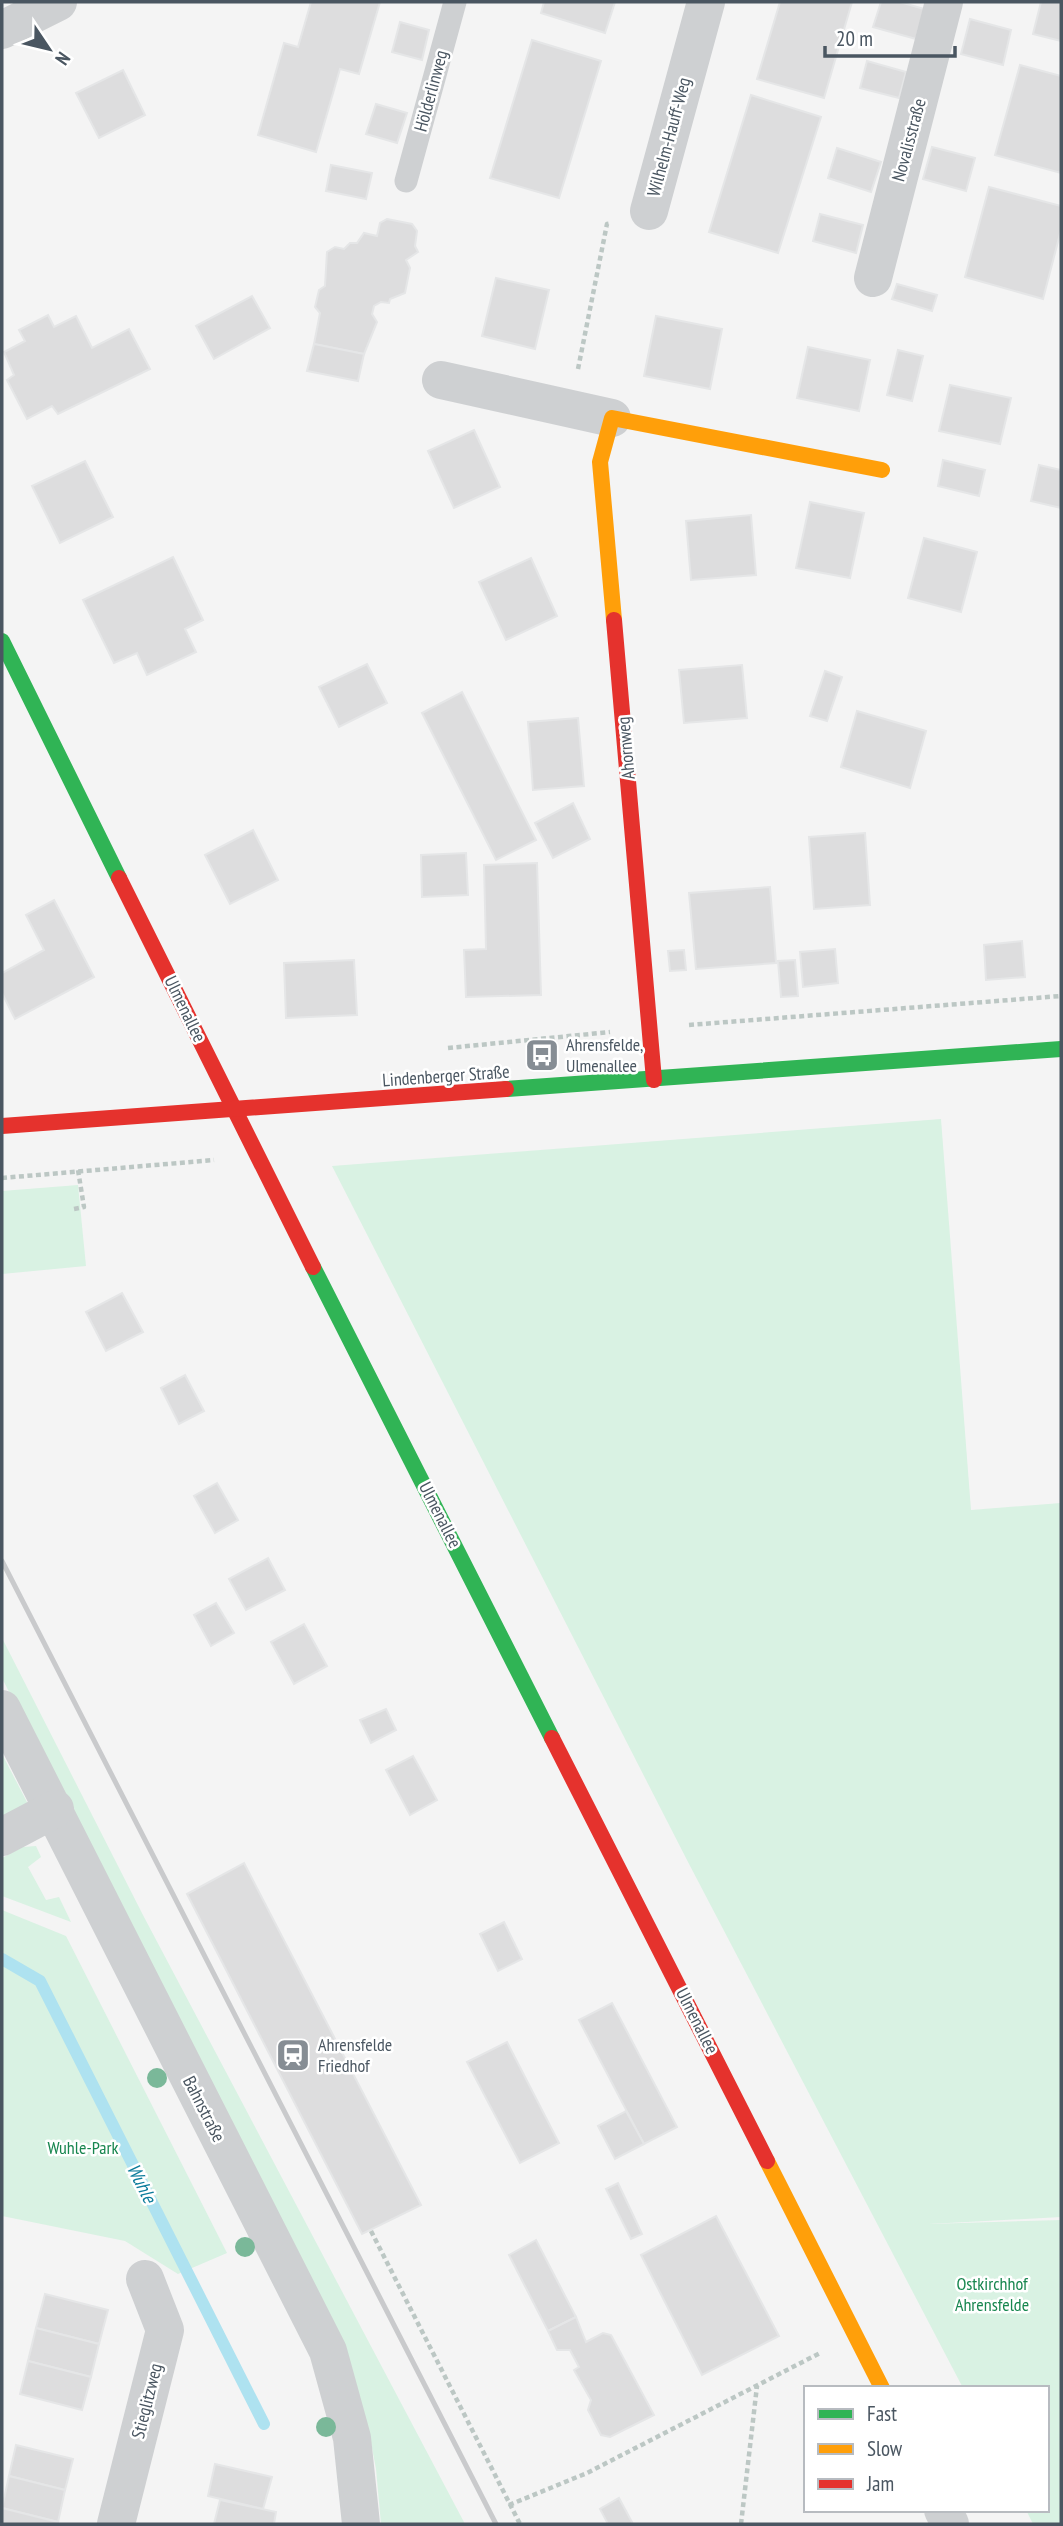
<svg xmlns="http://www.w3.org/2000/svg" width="1063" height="2526" viewBox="0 0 1063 2526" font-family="'PT Sans Narrow',sans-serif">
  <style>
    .green { fill: #d9f2e3 }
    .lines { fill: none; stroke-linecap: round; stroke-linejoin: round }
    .stream { stroke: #aee2f0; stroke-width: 12 }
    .building { fill: #ddddde; stroke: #e5e6e7; stroke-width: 2 }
    .path { stroke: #bcc7c4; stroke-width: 4.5; stroke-dasharray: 5 3.5; stroke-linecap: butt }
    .lane { stroke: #ced0d2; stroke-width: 23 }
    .street { stroke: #ced0d2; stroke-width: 38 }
    .fast { stroke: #30b455; stroke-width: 16 }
    .slow { stroke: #ff9f0a; stroke-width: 16 }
    .jam { stroke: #e5322d; stroke-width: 16 }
    .rail { stroke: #c9cacc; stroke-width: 5 }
    .tree { fill: #7ab899 }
    .labels { text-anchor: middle; stroke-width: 5; stroke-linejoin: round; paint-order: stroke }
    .street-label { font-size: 18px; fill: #4a5661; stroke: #fff }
    .poi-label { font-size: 18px; fill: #4a5661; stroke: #fff; text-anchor: start }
    .park-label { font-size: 18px; fill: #17864f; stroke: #fff }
    .water-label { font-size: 19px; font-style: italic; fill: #0c7c9b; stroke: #fff }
  </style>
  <rect width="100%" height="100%" fill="#f4f4f4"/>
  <g class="green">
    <polygon points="941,1119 971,1510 1061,1503 1061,2217 929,2224 1061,2220 1061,2524 1033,2524 1026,2510 1047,2510 1047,2388 963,2388 688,1862 332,1166"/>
    <polygon points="78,1185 86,1266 2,1274 2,1191"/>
    <polygon points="2,1638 144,1917 465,2524 381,2524 376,2469 369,2432 308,2280 2,1678"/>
    <polygon points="2,1754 28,1804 2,1817"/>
    <polygon points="36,1846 41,1857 28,1867 46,1900 59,1897 71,1922 2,1896 2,1858 23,1847"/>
    <polygon points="2,1910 66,1936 227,2253 178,2274 125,2241 2,2216"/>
  </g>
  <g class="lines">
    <polyline class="stream" points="2,1959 40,1981 264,2424"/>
  </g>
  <g class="building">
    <polygon points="311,2 380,2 359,74 340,69 316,152 258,135 284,43 298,47"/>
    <polygon points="544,2 615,2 605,33 541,13"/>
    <polygon points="780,2 852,2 824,98 757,79"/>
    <polygon points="881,2 900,2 924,9 916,39 873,27"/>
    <polygon points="1041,2 1061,2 1061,41 1033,34"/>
    <polygon points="970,19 1011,30 1003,65 961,54"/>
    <polygon points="400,22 429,30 422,60 392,52"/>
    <polygon points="532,40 601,61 559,198 490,178"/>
    <polygon points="867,61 906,72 899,98 860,88"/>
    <polygon points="1020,65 1061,76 1061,173 995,155"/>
    <polygon points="123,70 145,115 99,138 76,93"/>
    <polygon points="751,95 821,117 778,253 709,232"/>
    <polygon points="376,104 407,113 397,143 366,134"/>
    <polygon points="932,147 975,158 966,191 923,179"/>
    <polygon points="837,148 881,162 871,192 828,178"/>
    <polygon points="331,165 372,173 366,199 326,191"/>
    <polygon points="989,187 1061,206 1061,230 1043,299 965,277"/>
    <polygon points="820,214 863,225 856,253 813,241"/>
    <polygon points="387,219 412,224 417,231 415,246 418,252 406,260 410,268 405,293 390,299 389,303 381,302 374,306 372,314 377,322 364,354 314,344 320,313 315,307 319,290 325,286 327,252 335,247 344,249 350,243 357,243 364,233 377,236 380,223"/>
    <polygon points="496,278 549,290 535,349 482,336"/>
    <polygon points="897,284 937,295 932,311 892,299"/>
    <polygon points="252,296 270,328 214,359 196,326"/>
    <polygon points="48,315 54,327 76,316 92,348 129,329 150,369 58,414 52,406 27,419 7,380 14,375 4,352 25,341 19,330"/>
    <polygon points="656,316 722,329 710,389 644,376"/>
    <polygon points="314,344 364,354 358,381 307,371"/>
    <polygon points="808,347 870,360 859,411 797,398"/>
    <polygon points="898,350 923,356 912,401 887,395"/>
    <polygon points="950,385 1011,398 1000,444 939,431"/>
    <polygon points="474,430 500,487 454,508 428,451"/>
    <polygon points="943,460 985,470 979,496 938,486"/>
    <polygon points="85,461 113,517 60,543 32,486"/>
    <polygon points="1039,465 1061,470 1061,508 1031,501"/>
    <polygon points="810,502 864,513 850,578 796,568"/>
    <polygon points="751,515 756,575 691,580 686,521"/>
    <polygon points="924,538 977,552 961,612 908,598"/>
    <polygon points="173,557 203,620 185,629 196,652 147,675 137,653 114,663 83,600"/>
    <polygon points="531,558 557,616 506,640 479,582"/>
    <polygon points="367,664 387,703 339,727 319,687"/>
    <polygon points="742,665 747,718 684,723 679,670"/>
    <polygon points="825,671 842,677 827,721 810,716"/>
    <polygon points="462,692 536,840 496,860 422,713"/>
    <polygon points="857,711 926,731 910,788 841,767"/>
    <polygon points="578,718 584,786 533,790 528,722"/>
    <polygon points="573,803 590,839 553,858 535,823"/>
    <polygon points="253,830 278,880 230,904 205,855"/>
    <polygon points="865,833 870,905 814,909 809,837"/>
    <polygon points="466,853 468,895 422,897 421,855"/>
    <polygon points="537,863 541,995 466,997 464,950 486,949 484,865"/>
    <polygon points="770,887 776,963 696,969 689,893"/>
    <polygon points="54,900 94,977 15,1019 2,993 2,973 44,950 26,915"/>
    <polygon points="1022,941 1025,977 986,980 984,945"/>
    <polygon points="835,949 838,983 803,987 800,952"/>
    <polygon points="684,950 686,970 670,971 668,951"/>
    <polygon points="354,960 357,1015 286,1018 284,963"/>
    <polygon points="795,960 798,996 781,997 778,961"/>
    <polygon points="122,1293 143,1332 106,1351 86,1312"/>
    <polygon points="185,1375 204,1411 179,1424 161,1388"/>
    <polygon points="217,1483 238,1520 215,1533 194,1496"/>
    <polygon points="268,1558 285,1590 246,1610 229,1579"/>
    <polygon points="216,1603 234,1633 211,1646 194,1615"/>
    <polygon points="304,1624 327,1666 294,1684 271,1642"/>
    <polygon points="386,1709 396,1730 371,1743 360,1720"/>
    <polygon points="413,1756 437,1800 410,1815 386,1770"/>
    <polygon points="244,1863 421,2205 362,2234 187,1894"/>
    <polygon points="504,1922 522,1959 498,1971 480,1934"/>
    <polygon points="612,2003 677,2127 644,2144 579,2020"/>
    <polygon points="507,2042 559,2143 520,2163 467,2062"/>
    <polygon points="626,2111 644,2144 615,2159 598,2126"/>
    <polygon points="618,2183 642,2234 631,2239 606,2189"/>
    <polygon points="716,2216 779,2336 702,2375 641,2255"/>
    <polygon points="536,2240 576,2317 548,2331 509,2255"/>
    <polygon points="45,2294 108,2310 99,2344 36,2328"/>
    <polygon points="576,2317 586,2342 603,2333 611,2335 654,2415 610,2437 601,2435 588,2410 591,2400 574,2370 579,2367 570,2350 557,2350 548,2331"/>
    <polygon points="36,2328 99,2344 91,2377 28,2361"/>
    <polygon points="28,2361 91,2377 82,2410 20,2394"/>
    <polygon points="16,2445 73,2459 65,2490 9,2476"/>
    <polygon points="215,2464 272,2477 263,2509 208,2496"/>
    <polygon points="9,2476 65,2490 58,2522 2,2508"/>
    <polygon points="619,2498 633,2524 608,2524 600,2509"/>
    <polygon points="220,2500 276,2512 274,2524 214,2524"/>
    <polygon points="2,2508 58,2522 57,2524 2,2524"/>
  </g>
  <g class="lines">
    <g class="path">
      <polyline points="578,369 607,224 612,223"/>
      <polyline points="689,1025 1061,996"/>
      <polyline points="448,1048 610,1032"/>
      <polyline points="2,1178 214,1160"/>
      <polyline points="74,1209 84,1207 78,1170"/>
      <polyline points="371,2231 520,2524"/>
      <polyline points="509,2505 587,2473 820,2353"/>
      <polyline points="741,2524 757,2386"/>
    </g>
    <polyline class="lane" points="406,181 455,2"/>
    <g class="street">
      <polyline points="2,30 58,2"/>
      <polyline points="649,211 706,2"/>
      <polyline points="873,278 944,2"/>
      <polyline points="441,380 612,418"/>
      <polyline points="2,1709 328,2351 352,2438 361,2524"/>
      <polyline points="2,1837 55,1809"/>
      <polyline points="943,2510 950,2524"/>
      <polyline points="116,2524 165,2330 145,2279"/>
    </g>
    <g class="fast">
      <polyline points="2,641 119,878"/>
      <polyline points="506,1089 1061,1049"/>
      <polyline points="313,1267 552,1738"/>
    </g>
    <g class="slow">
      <polyline points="614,620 600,462 612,418 882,470"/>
      <polyline points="767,2161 882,2388"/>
    </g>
    <g class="jam">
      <polyline points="614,620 654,1080"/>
      <polyline points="119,878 313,1267"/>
      <polyline points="2,1126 506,1089"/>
      <polyline points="552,1738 767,2161"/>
    </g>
    <polyline class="rail" points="2,1561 496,2524"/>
  </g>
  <g class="tree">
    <circle cx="157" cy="2078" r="10"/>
    <circle cx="245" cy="2247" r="10"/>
    <circle cx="326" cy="2427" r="10"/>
  </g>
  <defs>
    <g id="bus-square" transform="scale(1.75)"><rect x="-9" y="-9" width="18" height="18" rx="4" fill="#868d94" stroke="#fff"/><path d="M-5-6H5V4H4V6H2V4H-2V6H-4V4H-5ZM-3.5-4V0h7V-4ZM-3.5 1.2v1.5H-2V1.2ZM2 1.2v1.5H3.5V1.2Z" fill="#fff"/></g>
    <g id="station-square" transform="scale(1.75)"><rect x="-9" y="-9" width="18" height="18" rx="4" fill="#868d94" stroke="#fff"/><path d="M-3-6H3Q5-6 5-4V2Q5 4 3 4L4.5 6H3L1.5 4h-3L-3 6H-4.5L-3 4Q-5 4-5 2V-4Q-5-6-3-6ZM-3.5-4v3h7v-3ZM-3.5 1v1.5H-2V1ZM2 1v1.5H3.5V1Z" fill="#fff"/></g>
  </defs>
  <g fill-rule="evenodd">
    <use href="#bus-square" x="542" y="1055"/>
    <use href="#station-square" x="293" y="2055"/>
  </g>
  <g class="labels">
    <g class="street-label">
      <text transform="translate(431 91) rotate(-75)" y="6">Hölderlinweg</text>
      <text transform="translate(669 137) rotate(-75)" y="6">Wilhelm-Hauff-Weg</text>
      <text transform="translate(909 140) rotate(-75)" y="6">Novalisstraße</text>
      <text transform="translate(626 748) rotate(-95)" y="6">Ahornweg</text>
      <text transform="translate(185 1009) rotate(64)" y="6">Ulmenallee</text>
      <text transform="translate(446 1076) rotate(-4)" y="6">Lindenberger Straße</text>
      <text transform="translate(440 1515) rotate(63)" y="6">Ulmenallee</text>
      <text transform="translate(697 2021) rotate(63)" y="6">Ulmenallee</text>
      <text transform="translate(204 2109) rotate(63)" y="6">Bahnstraße</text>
      <text transform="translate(147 2401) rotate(-76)" y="6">Stieglitzweg</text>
    </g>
    <g class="poi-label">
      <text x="566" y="1051">Ahrensfelde,<tspan x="566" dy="21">Ulmenallee</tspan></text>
      <text x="318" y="2051">Ahrensfelde<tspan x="318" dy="21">Friedhof</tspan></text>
    </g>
    <g class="park-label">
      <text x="83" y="2154">Wuhle-Park</text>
      <text x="992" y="2290">Ostkirchhof<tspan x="992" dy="21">Ahrensfelde</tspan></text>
    </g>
    <g class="water-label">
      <text transform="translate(142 2183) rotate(63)" y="7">Wuhle</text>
    </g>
  </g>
  <rect width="1063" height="2526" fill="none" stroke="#4a5661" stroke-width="7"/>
  <rect x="804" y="2386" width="245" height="126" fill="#ffffff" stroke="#b7bbc0" stroke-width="2"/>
  <rect x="818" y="2409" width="35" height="10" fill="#30b455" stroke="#b7bbc0" stroke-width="2"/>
  <text x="867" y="2421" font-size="21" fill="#4a5661">Fast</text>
  <rect x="818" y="2444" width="35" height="10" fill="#ff9f0a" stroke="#b7bbc0" stroke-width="2"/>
  <text x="867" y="2456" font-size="21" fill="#4a5661">Slow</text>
  <rect x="818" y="2479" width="35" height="10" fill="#e5322d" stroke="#b7bbc0" stroke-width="2"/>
  <text x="867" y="2491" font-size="21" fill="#4a5661">Jam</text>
  <g transform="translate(49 49) rotate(125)" stroke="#ffffff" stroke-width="5" paint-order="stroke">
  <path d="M0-5L12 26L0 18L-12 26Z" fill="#4a5661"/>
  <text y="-10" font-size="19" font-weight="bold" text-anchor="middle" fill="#4a5661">N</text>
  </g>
  <path d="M825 46v10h130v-10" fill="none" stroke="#4a5661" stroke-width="3.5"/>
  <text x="836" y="46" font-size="21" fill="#4a5661" stroke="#ffffff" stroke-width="5" paint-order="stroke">20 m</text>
</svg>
